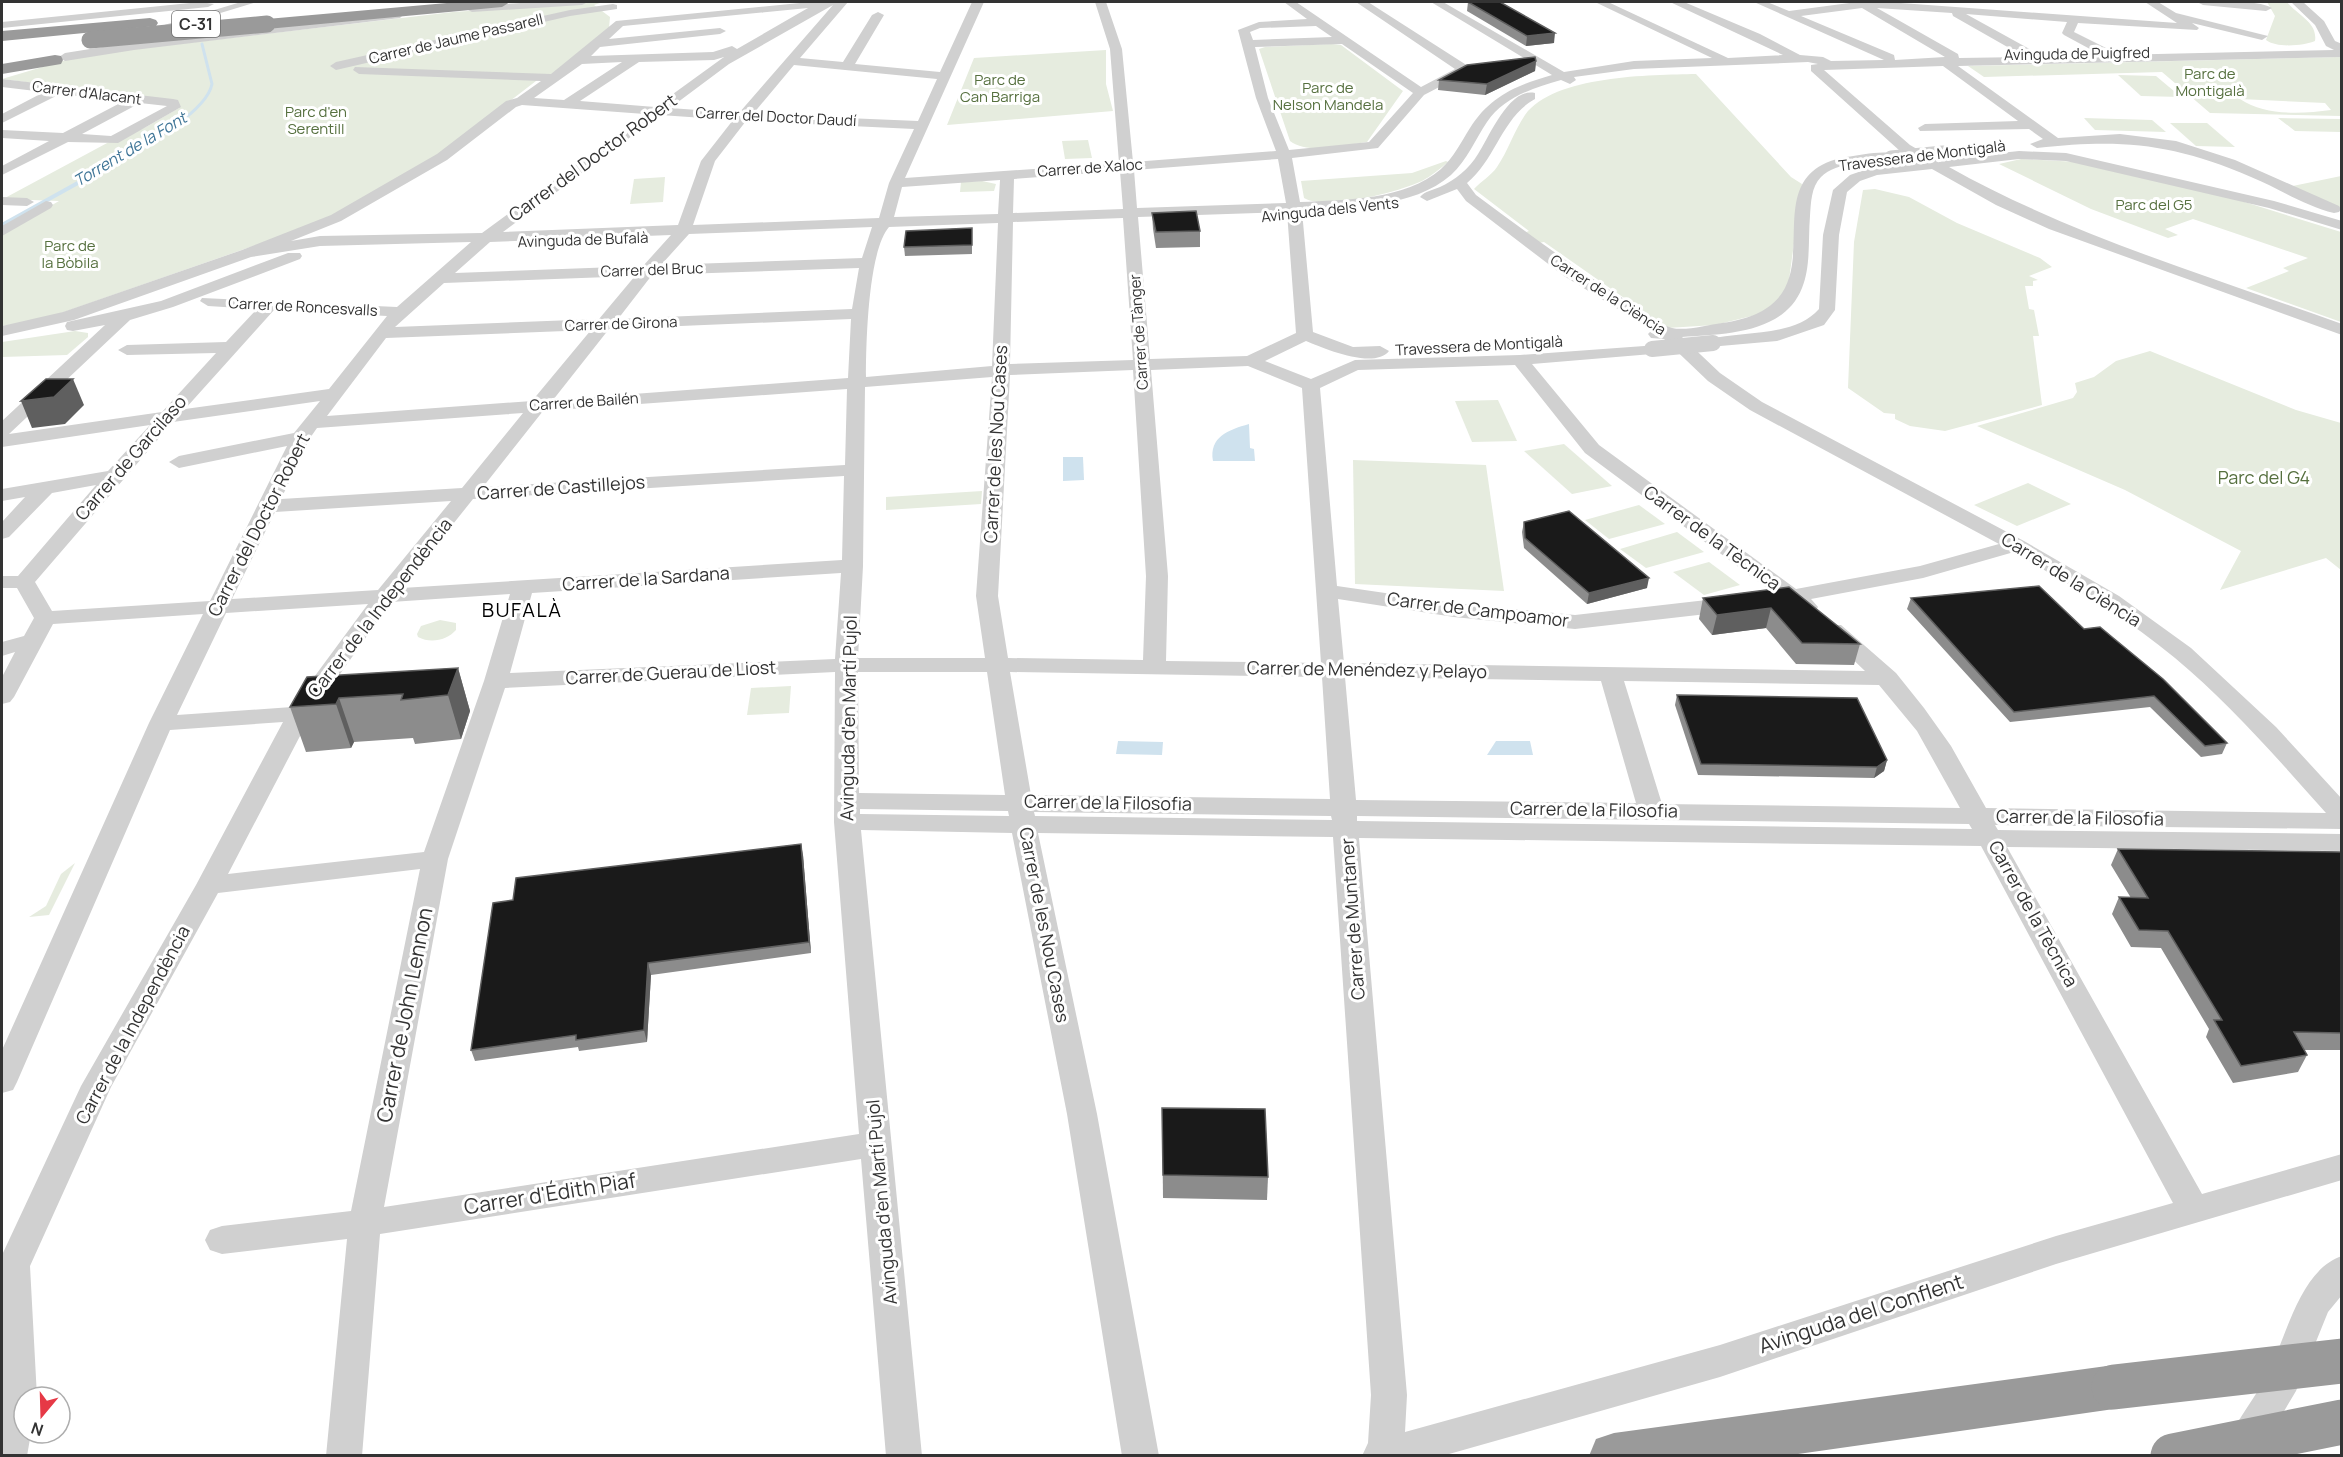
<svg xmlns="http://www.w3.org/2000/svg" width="2343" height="1457" viewBox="0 0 2343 1457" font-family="Manrope,sans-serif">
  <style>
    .green { fill: #e6ecdf; fill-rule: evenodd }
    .water { fill: #cfe2ee }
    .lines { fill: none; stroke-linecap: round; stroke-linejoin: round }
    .stream-far1 { stroke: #cfe2ee; stroke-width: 3 }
    .stream { stroke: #cfe2ee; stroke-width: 4 }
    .minor { fill: #d0d0d0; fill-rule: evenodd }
    .highway { fill: #9a9a9a; fill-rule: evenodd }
    .minor-bridge-far1 { stroke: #d0d0d0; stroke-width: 13 }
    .minor-bridge { stroke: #d0d0d0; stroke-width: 16 }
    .highway-bridge-far1 { stroke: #9a9a9a; stroke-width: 17 }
    .highway-bridge { stroke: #9a9a9a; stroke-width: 45 }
    .wall { fill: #8c8c8c }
    .shaded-wall { fill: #5f5f5f }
    .building { fill: #1a1a1a; stroke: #5f5f5f; stroke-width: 1.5 }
    .labels { text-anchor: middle; stroke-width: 6; stroke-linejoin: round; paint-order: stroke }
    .far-street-label { font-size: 15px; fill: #333; stroke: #fff }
    .far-park-label { font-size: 15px; fill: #56703f; stroke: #fff }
    .shield { fill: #fff; stroke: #707070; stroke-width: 1.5 }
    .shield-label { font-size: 16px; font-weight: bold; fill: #333 }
    .far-water-label { font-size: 16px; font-style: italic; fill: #3f7597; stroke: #fff }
    .street-label { font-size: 18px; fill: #333; stroke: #fff }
    .park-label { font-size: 18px; fill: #56703f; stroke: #fff }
    .neighbourhood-label { font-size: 20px; letter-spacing: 1.5px; fill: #000; stroke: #fff }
    .near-street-label { font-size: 21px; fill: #333; stroke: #fff }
  </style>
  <rect width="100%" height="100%" fill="#fff"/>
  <g class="green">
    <polygon points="603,2 594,5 610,17 609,28 554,74 536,81 437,157 363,202 299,230 41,320 2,326 2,234 59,201 3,199 109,142 146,127 179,108 175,101 2,79 83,55 453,12"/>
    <path d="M2267,2H2287C2297,15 2318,22 2315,41C2303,46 2276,48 2266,40L2275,16Z"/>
    <path d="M1332,44L1341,45L1403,91L1367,142C1345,145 1309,155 1290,141L1259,49L1265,47Z"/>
    <polygon points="1106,50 1106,84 1113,111 947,125 974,58"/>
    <path d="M2341,57V116L2210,113L2162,72L1984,77L1968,66ZM2240,99L2325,103L2331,110C2301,114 2266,116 2240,99Z"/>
    <path d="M1696,74L1791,177L1802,184L1789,280L1784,296L1764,313L1715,325L1667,328L1544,242L1538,243L1524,233L1529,231L1474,189C1481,181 1491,176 1497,167C1508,151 1514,131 1525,115C1554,75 1651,75 1696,74Z"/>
    <polygon points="2118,75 2156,76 2181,97 2141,96"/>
    <polygon points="2084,118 2152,120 2166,132 2095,130"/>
    <polygon points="2278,118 2341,119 2341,132 2295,131"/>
    <polygon points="2170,123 2207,123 2235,147 2196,146"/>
    <polygon points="1088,140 1092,158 1065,159 1062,141"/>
    <polygon points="2021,159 2078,162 2235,199 2341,232 2341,322 2246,288 2289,271 2283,268 2308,258 2193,219 2165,229 2178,235 2168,238 2091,209 1999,164"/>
    <path d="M1446,161L1448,162C1440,169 1431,176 1422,181C1399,192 1325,211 1304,198L1301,181L1412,173Z"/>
    <polygon points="2341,176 2341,209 2288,187"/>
    <polygon points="665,177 663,202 630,204 634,179"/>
    <polygon points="982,181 996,184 994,191 960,192 961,182"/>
    <polygon points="1875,189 1909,197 1957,223 2040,258 2052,267 2029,276 2038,280 2033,281 2033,286 2025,286 2029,309 2034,310 2039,336 2033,336 2042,405 1945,431 1910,426 1895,419 1895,414 1884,413 1848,388 1854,242 1863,190"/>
    <polygon points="75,331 88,333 88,337 67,355 2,357 2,342"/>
    <polygon points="2150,351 2296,410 2341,423 2341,570 2326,558 2220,590 2241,551 2125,490 1977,426 2073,398 2077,392 2075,383 2094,377 2116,361"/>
    <polygon points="1498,400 1517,441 1472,442 1455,401"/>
    <polygon points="1564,444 1612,486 1572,494 1524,451"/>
    <polygon points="1353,460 1486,465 1504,591 1355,584"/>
    <polygon points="2028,483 2071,504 2017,526 1974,505"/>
    <polygon points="982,491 981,504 886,510 886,497"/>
    <polygon points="1639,505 1665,524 1609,539 1585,520"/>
    <polygon points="1677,532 1704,552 1646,568 1620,549"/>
    <polygon points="1709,562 1740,585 1704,595 1673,572"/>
    <path d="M440,620L456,623V630C447,640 431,644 418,637L417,634L421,626Z"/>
    <polygon points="791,686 789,713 747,715 751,688"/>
    <polygon points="75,863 49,915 29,917 46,906 61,874"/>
  </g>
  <g class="water">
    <path d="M1249,424L1250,448L1254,449L1255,461H1213C1209,437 1228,430 1249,424Z"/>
    <polygon points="1063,457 1083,457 1084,480 1063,481"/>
    <polygon points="1118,741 1163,742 1162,755 1116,754"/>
    <polygon points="1496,741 1530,741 1533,755 1487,755"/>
  </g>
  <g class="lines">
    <path class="stream-far1" d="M100,171C127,155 206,116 212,84L202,44"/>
    <polyline class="stream" points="2,225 103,169"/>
    <g class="minor">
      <polygon points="200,2 214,4 208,7 2,28 2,22"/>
      <polygon points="241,2 257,2 151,34 141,32"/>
      <polygon points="537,2 588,2 582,5 472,12 466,9 472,6"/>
      <path d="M810,2H848L800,58L843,62L872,15L878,12L884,15L855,64L940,72L972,2H984L905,178L1119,163L1110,49L1095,2H1106L1122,49L1133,162L1276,151L1256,98L1238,30L1259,22L1307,19L1284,2H1296L1421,87L1455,69L1356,2H1368L1468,66V72L1424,95L1378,148L1292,158L1300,202C1346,200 1405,200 1441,169C1454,157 1461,142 1470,128C1490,96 1517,85 1552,75L1431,2H1443L1564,72L1634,61L1712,58L1595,2H1608L1728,58L1783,55L1670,2H1684L1760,34L1800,55L1823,57L1831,61L1884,60L1754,2H1767L1789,11L1857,2H1887L2177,23L2145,2H2158L2176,13L2268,36L2262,40L2192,23L2199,28L2197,30L2078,23L2074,32L2112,51L2114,55L2334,50L2326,46L2315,25L2291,2H2303L2324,21L2335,41L2342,44V57L1958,66L2058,138L2120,134L2176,141L2235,160L2339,206L2341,209L2339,212L2334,213C2305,206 2278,188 2251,177C2171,143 2122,139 2037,148L2030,144L2043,139L2029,129L1920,131L1918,128L1925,124L2018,121L1943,66L1824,70L1910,145L1936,160L2019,151L2066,153L2274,201L2342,221V230L2269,208L2066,161L2019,159L1949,167C2072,236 2209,276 2342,324V335L2049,229L1996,205L1932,169L1877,175L1860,181L1847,192L1839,235L1835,310L1824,325L1777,341L1709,347L1706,343L1709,339C1742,331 1795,337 1819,309L1823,235L1833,190L1850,175L1870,168L1919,162L1900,151L1811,71V65L1818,64L1808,62L1634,69L1574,77L1576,80L1570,84L1561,80C1533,88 1504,97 1487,122C1475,140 1467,160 1451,175C1413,208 1349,208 1302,211L1313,332L1353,347L1380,346L1389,351C1374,370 1323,348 1306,341L1265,361L1311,379L1355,360L1520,355L1658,345L1661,349L1652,354L1532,364L1599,445L1796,589L1920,566L1999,544L1750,410L1708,381L1664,339L1651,338L1648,334L1652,330L1564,276L1466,201L1457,189L1427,201L1420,197C1425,191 1433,190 1440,187C1455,180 1469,169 1478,154C1489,138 1509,87 1535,93V99C1502,117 1496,159 1467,183L1476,195C1529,234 1581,273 1637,307C1647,313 1661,325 1672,328C1686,331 1708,325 1722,323C1855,305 1739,177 1846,157C1861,155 1882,150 1896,154V160L1891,161C1870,163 1837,161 1821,177C1811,187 1811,203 1810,216C1808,239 1811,266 1802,288C1784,334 1724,334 1682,337L1720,373L1762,402L2024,541L2119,596L2191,648L2276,727L2342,799V829L1995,825L1998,830L2342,834V851L2007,847L2202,1194L2342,1154V1180L2056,1264L1720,1377L1442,1456H1362L1368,1443L1371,1395L1333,837L1038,833L1097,1114L1159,1456H1122L1067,1114L1012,833L861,830L922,1456H886L861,1159L380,1234L362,1456H326L347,1239L222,1254L210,1250L205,1240L210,1230L222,1226L351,1211L420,869L218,893L111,1087L30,1266L37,1397H24V1433H31L27,1456H2V1255L81,1086L196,885L283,722L170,730L17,1082L13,1090L2,1093V1050L149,723L203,614L53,624L14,697L10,702L2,704V677L15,652L2,656V642L24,636L34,618L17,588H2V576H18L96,485L52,493L9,537L2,539V522L25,497L2,501V489L108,471L150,425L2,447V421L105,325L73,331L67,330L65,326L67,322L161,301L288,253H300L302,256L300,259L173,307L130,320L9,434L162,412L216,353L127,355L118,350L127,345L226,342L257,309L208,306L200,301L202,298L397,307L471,242L320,246L251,257L74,320L2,336V326L63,312L242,250L331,215L437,154L506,101L517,98L541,81L359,74L353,70L355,67L551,74L616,21ZM833,5L739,113L670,108L729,64ZM808,8L737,49L732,46L713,52L591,56L600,47L720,34L726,31L720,28L609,39L623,26ZM1862,8L1945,57L1895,60L1894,55L1801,16ZM1877,8L1952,13L1953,16L2025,57L1959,58L1958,54ZM1966,14L2067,22L2062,33L2064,35L2101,55L2042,56ZM1316,26L1332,37L1253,40L1250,32L1260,28ZM1342,44L1413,93L1369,142L1289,150L1268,98L1255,47ZM724,57L655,107L580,101L639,62L714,60ZM622,62L564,100L534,98L582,64ZM794,65L937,79L918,121L753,114ZM522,105L645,114L482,233L320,236L291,241L341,221L447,160L516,107ZM660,115L733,120L701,161L678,225L503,232ZM746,121L914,129L889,183L879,218L693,225L715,161ZM1278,159L1286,203L1137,208L1134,170ZM1120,171L1123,209L1013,213L1014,179ZM1000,180L998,214L894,217L902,187ZM1287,212L1296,333L1247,356L1150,359L1138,217ZM1123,218L1133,360L1010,364L1013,222ZM998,223L992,366L866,377C866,344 868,251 889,227ZM872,227L862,258L661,265L689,234ZM671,235L643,266L455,273L490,242ZM859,268L852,309L618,319L652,275ZM635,276L599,319L395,327L444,283ZM274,310L387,316L329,389L185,409ZM851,319L848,378L553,400L609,329ZM591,330L532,401L327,416L386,338ZM1515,365L1585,453L1775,594L1772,598L1775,603L1788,604L1807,614L1815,612L1818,607L1811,599L1923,578L2014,552C2069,585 2126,617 2175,658C2230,704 2278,759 2326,813L1986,808L1951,746L1924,708L1896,673L1841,625H1825L1822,630L1865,671L1344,663L1338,599L1454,617L1575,629L1733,611L1741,609L1744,604L1741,599L1733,597L1575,615L1454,603L1337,586L1320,388L1358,370ZM1248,366L1302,388L1321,663L1166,661L1168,576L1151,370ZM1133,370L1146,576L1143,660L1008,658L998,596L1010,375ZM992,377L976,596L985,658H858L863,566L865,387ZM847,389L845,465L483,487L543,411ZM320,401L294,433L179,456L169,462L179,468L287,446L210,601L52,611L35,582L173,422ZM523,413L462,488L281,499L310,438L317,428ZM844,476L842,560L402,588L473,499ZM451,501L378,590L232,599L275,512ZM841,573L835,659L510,673L532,593ZM510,594L484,681L424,852L228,874L311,715L391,602ZM368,604L292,707L177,715L226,613ZM835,672L834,822L859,1134L384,1207L448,859L505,688ZM858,672H987L1005,795L859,793ZM1010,672L1322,677L1330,799L1031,795ZM1345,677L1601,681L1636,803L1356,800ZM1624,681L1879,685L1917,731L1960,808L1662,804ZM860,809L1008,811L1009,816L860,814ZM1034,812L1331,816L1332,820L1035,816ZM1357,816L1969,824L1972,829L1357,821ZM1359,838L1981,846L2173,1203L2056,1236L1720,1345L1405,1432L1407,1395Z"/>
      <path d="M2197,2C2213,0 2260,0 2272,8L2266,11L2203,5Z"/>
      <polygon points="613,4 617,5 617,9 570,16 336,70 330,66 336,62 570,10"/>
      <polygon points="396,13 402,16 400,18 134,50 65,61 59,57 65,53 134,42"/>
      <path d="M2,79L173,99L178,100L181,107L118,143L68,142L2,175V166L49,141L2,138V130L63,133L124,101L60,94L2,123V114L44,92L2,87ZM140,103L167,106L111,136L82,134Z"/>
      <polygon points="2,197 27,198 34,202 27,206 2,205"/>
      <polygon points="46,201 51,202 53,205 51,208 2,236 2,226"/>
      <path d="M2342,1256V1295L2328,1312L2296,1391L2258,1455H2232L2227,1443C2238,1417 2257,1396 2269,1371C2287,1335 2300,1270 2342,1256Z"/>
    </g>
    <g class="highway">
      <polygon points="458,2 510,2 502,7 267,29 259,24 267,19"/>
      <polygon points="150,18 156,20 158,23 156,26 2,41 2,31"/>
      <polygon points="55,55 61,56 63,60 61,64 2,74 2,64"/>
      <polygon points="2114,1365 2131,1371 2139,1387 2131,1403 2114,1409 1784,1456 1589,1456 1596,1439 1614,1433"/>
    </g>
    <polyline class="minor-bridge-far1" points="1891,157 1943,152"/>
    <polyline class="minor-bridge" points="1652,349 1713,343"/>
    <polyline class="highway-bridge-far1" points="90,40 267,24"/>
    <g class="highway-bridge">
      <polyline points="2114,1387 2342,1361"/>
      <polyline points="2173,1456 2342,1422"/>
    </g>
  </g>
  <g class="wall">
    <polygon points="1468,2 1554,43 1526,46 1467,11"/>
    <polygon points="1536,61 1535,71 1485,95 1438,90 1439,80"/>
    <polygon points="1152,213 1200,231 1200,247 1156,248 1153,229"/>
    <polygon points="972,228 972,254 905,256 904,247"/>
    <polygon points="1524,522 1647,588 1587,604 1524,548 1522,532"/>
    <polygon points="1789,587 1860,644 1854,665 1796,664 1766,628 1712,635 1699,619 1703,598"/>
    <polygon points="1911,598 2084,629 2227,743 2222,754 2201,757 2150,707 2010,722 1907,609"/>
    <polygon points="458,668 470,711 461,739 415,744 413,738 354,742 351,748 306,752 290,707"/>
    <polygon points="1677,695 1887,760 1884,771 1874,778 1698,775 1675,705"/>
    <polygon points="2118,849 2341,852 2342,1050 2304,1050 2307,1055 2298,1072 2233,1083 2206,1037 2209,1029 2161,948 2131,947 2112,914 2119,897 2131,898 2111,865"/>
    <polygon points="803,855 811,953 651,975 647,1042 579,1051 578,1047 475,1061 471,1050"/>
    <polygon points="1162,1108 1268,1177 1267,1200 1163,1198"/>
  </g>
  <g class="shaded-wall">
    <polygon points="1555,33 1554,43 1526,46 1527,36"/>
    <polygon points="1536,61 1535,71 1485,95 1487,84"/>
    <polygon points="73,379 84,405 65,424 32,428 21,401"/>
    <polygon points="1649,578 1647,588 1587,604 1589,593"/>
    <polygon points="1771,608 1766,628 1712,635 1717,615"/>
    <polygon points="458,668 470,711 461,739 448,695"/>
    <polygon points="339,698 354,742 351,748 336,704"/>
    <polygon points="1887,760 1884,771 1874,778 1877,767"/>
    <polygon points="801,844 803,855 811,953 809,942"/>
    <polygon points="648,963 651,975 647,1042 644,1030"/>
  </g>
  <g class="building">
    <polygon points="1468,2 1500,2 1555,33 1527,36"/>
    <polygon points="1535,57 1536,61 1487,84 1439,80 1467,65"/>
    <polygon points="1196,211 1200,231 1156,232 1152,213"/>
    <polygon points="972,228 972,245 904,247 906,231"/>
    <polygon points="46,379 73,379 54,397 21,401"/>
    <polygon points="1569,511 1649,578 1589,593 1525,538 1524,522"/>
    <polygon points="2039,586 2084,629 2100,627 2112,637 2163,679 2227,743 2205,746 2154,696 2014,712 1911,598"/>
    <polygon points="1789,587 1860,644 1802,643 1771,608 1717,615 1703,598"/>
    <polygon points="458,668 448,695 401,700 403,694 339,698 336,704 290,707 307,677"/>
    <polygon points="1677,695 1857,698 1887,760 1877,767 1701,764"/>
    <polygon points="801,844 809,942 648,963 644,1030 576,1040 576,1035 471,1050 493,903 513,900 516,878"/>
    <polygon points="2118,849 2341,852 2342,1033 2294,1032 2307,1055 2241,1066 2214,1020 2222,1020 2168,931 2139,930 2119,897 2148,898"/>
    <polygon points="1162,1108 1265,1109 1268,1177 1163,1175"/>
  </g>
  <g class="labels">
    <g class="far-street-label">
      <text transform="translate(456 39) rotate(-13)" y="5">Carrer de Jaume Passarell</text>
      <text transform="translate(2077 54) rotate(-1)" y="5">Avinguda de Puigfred</text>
      <text transform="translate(87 93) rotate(7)" y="5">Carrer d'Alacant</text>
      <text transform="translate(776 117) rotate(3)" y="5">Carrer del Doctor Daudí</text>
      <text transform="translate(1922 156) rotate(-7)" y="5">Travessera de Montigalà</text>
      <text transform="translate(1090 168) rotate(-4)" y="5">Carrer de Xaloc</text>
      <text transform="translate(1330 210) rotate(-6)" y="5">Avinguda dels Vents</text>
      <text transform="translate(583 240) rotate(-2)" y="5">Avinguda de Bufalà</text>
      <text transform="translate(652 270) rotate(-2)" y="5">Carrer del Bruc</text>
      <text transform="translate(1608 295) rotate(33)" y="5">Carrer de la Ciència</text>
      <text transform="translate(303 307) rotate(3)" y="5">Carrer de Roncesvalls</text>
      <text transform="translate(621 324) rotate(-2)" y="5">Carrer de Girona</text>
      <text transform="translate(1139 332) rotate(-94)" y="5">Carrer de Tànger</text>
      <text transform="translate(1479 346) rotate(-3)" y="5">Travessera de Montigalà</text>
      <text transform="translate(584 402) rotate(-4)" y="5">Carrer de Bailén</text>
    </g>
    <g class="far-park-label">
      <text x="2210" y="79">Parc de<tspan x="2210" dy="17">Montigalà</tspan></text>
      <text x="1000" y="85">Parc de<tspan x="1000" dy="17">Can Barriga</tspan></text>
      <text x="1328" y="93">Parc de<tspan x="1328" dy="17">Nelson Mandela</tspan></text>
      <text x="316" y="117">Parc d'en<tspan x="316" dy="17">Serentill</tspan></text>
      <text x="2154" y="210">Parc del G5</text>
      <text x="70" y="251">Parc de<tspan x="70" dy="17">la Bòbila</tspan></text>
    </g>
    <rect class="shield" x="172" y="11" width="48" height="26" rx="4.5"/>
    <g class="shield-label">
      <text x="196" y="30">C-31</text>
    </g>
    <g class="far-water-label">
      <text transform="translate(130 149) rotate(-31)" y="6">Torrent de la Font</text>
    </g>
    <g class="street-label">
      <text transform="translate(593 158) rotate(-36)" y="6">Carrer del Doctor Robert</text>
      <text transform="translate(996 444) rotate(-87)" y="6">Carrer de les Nou Cases</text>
      <text transform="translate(131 458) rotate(-49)" y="6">Carrer de Garcilaso</text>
      <text transform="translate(561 488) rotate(-4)" y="6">Carrer de Castillejos</text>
      <text transform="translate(259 525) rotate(-63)" y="6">Carrer del Doctor Robert</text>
      <text transform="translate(1712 538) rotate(36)" y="6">Carrer de la Tècnica</text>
      <text transform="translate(646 579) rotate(-4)" y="6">Carrer de la Sardana</text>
      <text transform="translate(2071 580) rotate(32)" y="6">Carrer de la Ciència</text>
      <text transform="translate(380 608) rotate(-52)" y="6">Carrer de la Independència</text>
      <text transform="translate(1478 610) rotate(7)" y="6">Carrer de Campoamor</text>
      <text transform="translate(1367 670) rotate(1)" y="6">Carrer de Menéndez y Pelayo</text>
      <text transform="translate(671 673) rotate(-3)" y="6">Carrer de Guerau de Liost</text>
      <text transform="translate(849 718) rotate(-89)" y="6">Avinguda d'en Martí Pujol</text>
      <text transform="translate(1108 803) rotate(1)" y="6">Carrer de la Filosofia</text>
      <text transform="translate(1594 810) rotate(1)" y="6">Carrer de la Filosofia</text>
      <text transform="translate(2080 818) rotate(1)" y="6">Carrer de la Filosofia</text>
      <text transform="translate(2033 914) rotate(61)" y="6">Carrer de la Tècnica</text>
      <text transform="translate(1353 919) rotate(-94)" y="6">Carrer de Muntaner</text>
      <text transform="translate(1044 925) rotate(79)" y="6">Carrer de les Nou Cases</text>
      <text transform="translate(133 1025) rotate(-62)" y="6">Carrer de la Independència</text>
      <text transform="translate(882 1202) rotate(-95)" y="6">Avinguda d'en Martí Pujol</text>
    </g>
    <g class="park-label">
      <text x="2264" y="484">Parc del G4</text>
    </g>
    <g class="neighbourhood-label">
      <text x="522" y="617">BUFALÀ</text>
    </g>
    <g class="near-street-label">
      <text transform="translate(405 1015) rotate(-79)" y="7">Carrer de John Lennon</text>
      <text transform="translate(550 1194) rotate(-9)" y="7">Carrer d'Édith Piaf</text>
      <text transform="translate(1861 1314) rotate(-18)" y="7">Avinguda del Conflent</text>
    </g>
  </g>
  <rect width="2343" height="1457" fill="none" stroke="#333333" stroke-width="6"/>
  <g transform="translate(42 1415) rotate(199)"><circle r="28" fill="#ffffff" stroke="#adadad" stroke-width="1.5"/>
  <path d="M0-4.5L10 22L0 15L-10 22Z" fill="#e63946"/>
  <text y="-9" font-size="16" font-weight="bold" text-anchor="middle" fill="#333333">N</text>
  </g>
</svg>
